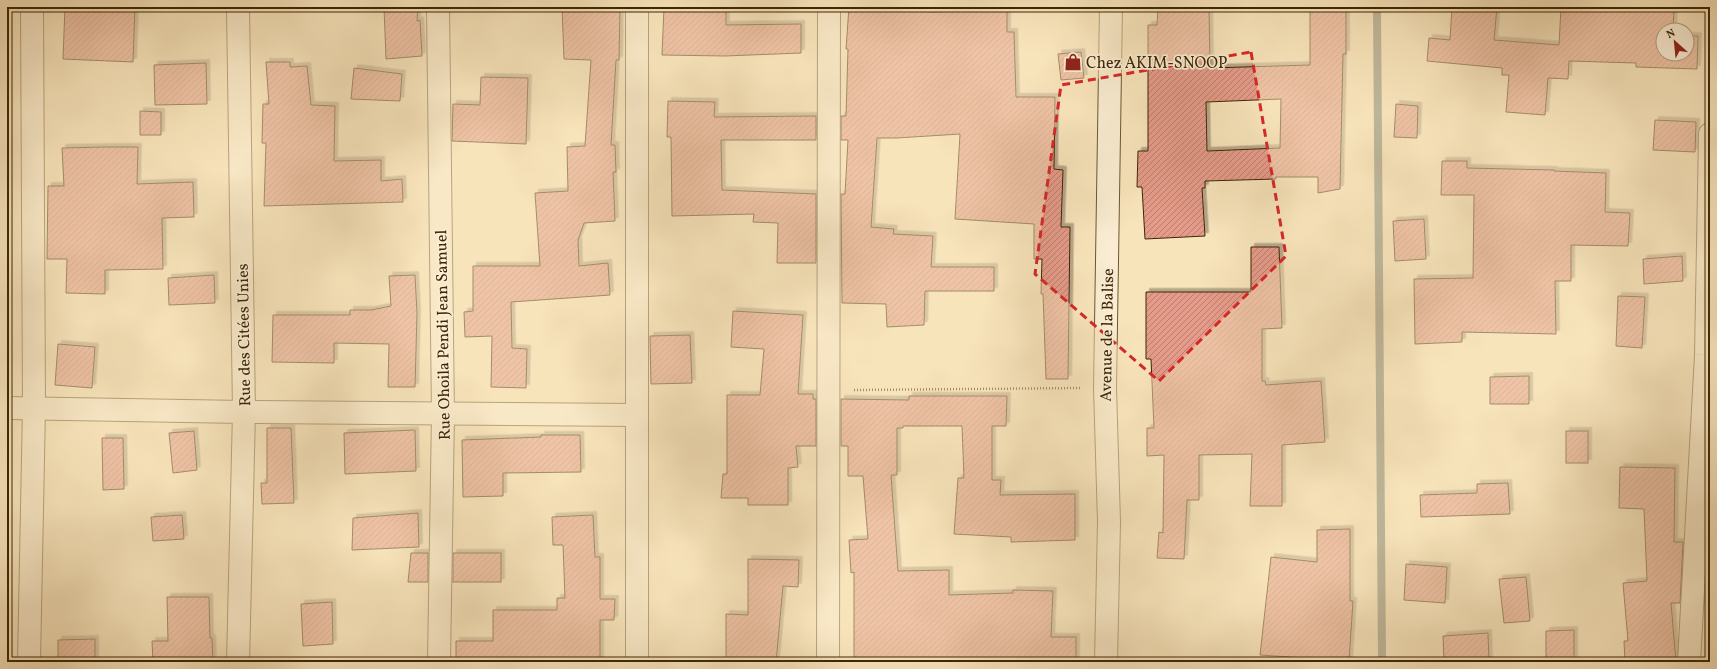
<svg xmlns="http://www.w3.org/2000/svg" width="1717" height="669" viewBox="0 0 1717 669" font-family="Vollkorn,serif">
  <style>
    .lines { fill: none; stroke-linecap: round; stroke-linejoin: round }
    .stream { stroke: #798072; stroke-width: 8 }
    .building { fill: url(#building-hatch); stroke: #3d2605; fill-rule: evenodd; filter: url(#shadow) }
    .minor-casing { stroke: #6c5632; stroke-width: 24 }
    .path { stroke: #3d2605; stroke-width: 2.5; stroke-dasharray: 1 2; stroke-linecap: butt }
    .minor { stroke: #faedd3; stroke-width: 22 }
    .marked { fill: none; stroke: #d62828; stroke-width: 3; stroke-dasharray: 8 5; stroke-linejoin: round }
    .labels { text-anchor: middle; stroke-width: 3.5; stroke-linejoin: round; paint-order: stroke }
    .poi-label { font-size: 16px; fill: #3d2605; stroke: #faedd3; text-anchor: start }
    .street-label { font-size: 16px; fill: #3d2605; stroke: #faedd3 }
  </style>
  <defs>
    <pattern id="building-hatch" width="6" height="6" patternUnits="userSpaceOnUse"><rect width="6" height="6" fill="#e59b89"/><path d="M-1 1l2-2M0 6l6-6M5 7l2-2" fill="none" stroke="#bb7e6e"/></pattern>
    <filter id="shadow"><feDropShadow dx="3.5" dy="-3.5" stdDeviation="0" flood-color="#0004"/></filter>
  </defs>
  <rect width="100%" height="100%" fill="#f8e4bb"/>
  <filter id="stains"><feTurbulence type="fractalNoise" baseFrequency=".005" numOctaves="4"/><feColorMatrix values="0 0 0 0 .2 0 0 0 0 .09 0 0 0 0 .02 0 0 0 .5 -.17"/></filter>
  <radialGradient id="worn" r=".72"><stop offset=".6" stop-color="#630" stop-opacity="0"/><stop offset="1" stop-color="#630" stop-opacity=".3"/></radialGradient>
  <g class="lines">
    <polyline class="stream" points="1377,7 1382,662"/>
  </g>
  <g class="building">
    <polygon points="65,7 135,7 133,62 63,59"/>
    <polygon points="384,7 418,7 417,21 420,20 422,56 386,59"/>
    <polygon points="562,7 620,7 619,60 616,60 611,145 615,145 616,172 613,172 615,221 584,223 578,240 579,266 608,263 610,295 511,302 512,348 527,349 526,388 491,387 492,336 465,337 464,312 473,311 473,266 540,266 535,193 568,191 567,147 585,146 591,60 564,59"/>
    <polygon points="664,7 688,7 688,11 726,11 726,25 801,24 801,53 725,56 662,55"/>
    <polygon points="849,7 928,7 929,12 1007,10 1007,32 1014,32 1016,97 1055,97 1054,169 1063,170 1061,227 1070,227 1068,379 1046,379 1043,294 1041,294 1042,259 1034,259 1034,224 955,219 960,134 897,138 877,138 871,227 894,229 893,234 933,236 931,267 994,267 994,291 925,291 924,325 887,327 886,304 842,303 841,194 845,194 848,140 841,140 841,116 846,116 848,49 846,49"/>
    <path d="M1158,7H1209L1210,68L1310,65V7H1346V54H1343L1340,189L1318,193V177H1276V179L1205,181V188H1202L1205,236L1145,239L1142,187H1137L1138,151H1148V25H1157ZM1281,99L1280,148L1207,151L1206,102Z"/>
    <polygon points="1452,7 1497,7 1494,40 1559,45 1561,7 1674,10 1673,30 1663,30 1663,54 1687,54 1687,36 1698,36 1697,69 1636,67 1636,63 1569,61 1568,79 1548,78 1545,115 1506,112 1509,75 1502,75 1502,68 1427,61 1429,38 1450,40"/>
    <polygon points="1081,52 1084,78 1061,80 1058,54"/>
    <polygon points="266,62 290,62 290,67 307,66 311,105 335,106 334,161 381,160 381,181 402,179 403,202 264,206 266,143 262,143 263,104 269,104"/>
    <polygon points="206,63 207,104 155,105 154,65"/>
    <polygon points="354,68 402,74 400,101 351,99"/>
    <polygon points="481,77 528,78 526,144 452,141 453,104 480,105"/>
    <polygon points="668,101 715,102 714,117 816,116 816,140 721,140 722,190 816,194 816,263 777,263 778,223 753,222 754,214 672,216 671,137 667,137"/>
    <polygon points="1396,104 1418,106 1417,138 1394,137"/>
    <polygon points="140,111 161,112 161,135 140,135"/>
    <polygon points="1655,120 1696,122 1695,152 1653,150"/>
    <polygon points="104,147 138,147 137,184 193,182 194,217 162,218 163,269 105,270 105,294 66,293 67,259 47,259 48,186 64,186 62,148"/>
    <polygon points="1442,161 1467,161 1467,168 1554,170 1554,171 1606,173 1605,212 1630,213 1628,246 1571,245 1571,281 1555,281 1556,334 1462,332 1462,342 1415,344 1414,279 1473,278 1474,195 1441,195"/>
    <polygon points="1424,219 1426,259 1395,261 1393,221"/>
    <polygon points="1251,247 1279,247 1282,328 1262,329 1262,381 1265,381 1266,385 1321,381 1325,442 1282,445 1282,506 1250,506 1252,454 1199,455 1199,500 1187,500 1184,559 1157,558 1159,532 1163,533 1164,455 1147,456 1147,428 1154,428 1151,359 1146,359 1146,292 1251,292"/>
    <polygon points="1682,256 1683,281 1644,284 1643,259"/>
    <polygon points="214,275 215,303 169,305 168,278"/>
    <polygon points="415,275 417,313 415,387 388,387 389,344 334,343 334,363 272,362 273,315 350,315 350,310 371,310 391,306 389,276"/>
    <polygon points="1618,296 1645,297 1642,348 1616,346"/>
    <polygon points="733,311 803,315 798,394 813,394 813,399 816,399 816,446 796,446 798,467 788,468 788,505 748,505 748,498 721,498 723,474 727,474 727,395 760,395 764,349 731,347"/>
    <polygon points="690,335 692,383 651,384 650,336"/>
    <polygon points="58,344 95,347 92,388 55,385"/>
    <polygon points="1529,376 1529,404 1490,404 1490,377"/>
    <polygon points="909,396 1007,396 1006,426 992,426 992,480 1001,480 1000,495 1075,494 1075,540 1011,542 1011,537 954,534 958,478 964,478 962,426 903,426 903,428 897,428 897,475 891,475 898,571 949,570 949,595 1013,593 1013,590 1053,591 1051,637 1076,637 1076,662 854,662 854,572 851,573 849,540 868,539 863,476 848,476 848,446 841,446 841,399 909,400"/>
    <polygon points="267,428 291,428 294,503 262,504 261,483 267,483"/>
    <polygon points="415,430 416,471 345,474 344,433"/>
    <polygon points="194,431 197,470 173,473 169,433"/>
    <rect x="1566" y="431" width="22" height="32"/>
    <polygon points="541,435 580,435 581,472 503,473 503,496 463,497 462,440 541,437"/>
    <polygon points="102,438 123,438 124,489 103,490"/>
    <polygon points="1620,467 1675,468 1674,542 1683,542 1680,603 1671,603 1676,662 1625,662 1624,641 1628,641 1623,583 1647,581 1644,509 1619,508"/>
    <polygon points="1508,483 1510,514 1421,517 1420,495 1477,493 1477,484"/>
    <polygon points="418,513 419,547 352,550 353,518"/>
    <polygon points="182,515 184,539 153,541 151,517"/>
    <polygon points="593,515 595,557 600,557 600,599 615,599 614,620 600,620 600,662 456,662 456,641 493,641 493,610 557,610 557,598 565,598 563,545 553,545 552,517"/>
    <polygon points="1350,529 1350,601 1353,601 1349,661 1260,655 1271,557 1317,562 1317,530"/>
    <polygon points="1708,541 1710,541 1710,603 1705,603"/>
    <polygon points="411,553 428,553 428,582 408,582"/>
    <rect x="453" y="553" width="48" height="29"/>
    <polygon points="748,559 799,560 798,587 783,586 776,662 726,662 726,614 748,615"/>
    <polygon points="1406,564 1447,567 1445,603 1404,600"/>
    <polygon points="1526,577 1530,621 1504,623 1499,579"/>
    <polygon points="167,597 209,597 210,638 212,638 213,662 153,662 152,641 168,641"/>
    <polygon points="332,602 333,644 303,646 301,604"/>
    <polygon points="1574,630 1574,662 1546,662 1546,631"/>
    <polygon points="1488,633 1489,662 1444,662 1443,636"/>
    <polygon points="95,639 95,662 58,662 58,640"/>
  </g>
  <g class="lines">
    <g class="minor-casing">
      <g id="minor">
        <polyline points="438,7 443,414 439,662"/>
        <polyline points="637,7 637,662"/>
        <polyline points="7,408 244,412 637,415"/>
        <polyline points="29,662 34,407 32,7"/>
        <polyline points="238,662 244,412 238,7"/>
        <polyline points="828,662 829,7"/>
        <polyline points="1106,662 1109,522 1105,388 1111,7"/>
        <polyline points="1689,662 1706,355 1710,134"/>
      </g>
    </g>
    <polyline class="path" points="854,390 1081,388"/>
    <use href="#minor" class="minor"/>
  </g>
  <path d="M0 0H1717V669H0ZM1251,52L1286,256L1159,381L1035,274L1061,85Z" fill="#f8e4bb" fill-opacity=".55" fill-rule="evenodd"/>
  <path class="marked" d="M1251,52L1286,256L1159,381L1035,274L1061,85Z"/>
  <defs>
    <g id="shop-bare" transform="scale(1.38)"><path d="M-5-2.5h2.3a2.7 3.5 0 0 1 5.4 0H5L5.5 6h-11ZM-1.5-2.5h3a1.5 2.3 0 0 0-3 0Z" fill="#8f2418" stroke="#faedd3" stroke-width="2.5" paint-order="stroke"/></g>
  </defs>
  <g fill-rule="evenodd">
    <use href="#shop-bare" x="1073" y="62"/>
  </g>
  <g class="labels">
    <g class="poi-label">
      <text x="1086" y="68">Chez AKIM-SNOOP</text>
    </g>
    <g class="street-label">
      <text transform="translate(243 335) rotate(-91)" y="6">Rue des Citées Unies</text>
      <text transform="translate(442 335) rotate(-91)" y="6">Rue Ohoila Pendi Jean Samuel</text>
      <text transform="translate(1106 335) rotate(-89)" y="6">Avenue de la Balise</text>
    </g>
  </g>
  <rect width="1717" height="669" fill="none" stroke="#f8e4bb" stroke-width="24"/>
  <rect x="8" y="8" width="1701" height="653" fill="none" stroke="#3d2605" stroke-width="2"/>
  <rect x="12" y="12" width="1693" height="645" fill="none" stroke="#3d2605"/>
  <g transform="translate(1675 42) rotate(333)"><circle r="19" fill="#faedd3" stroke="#ae9d81"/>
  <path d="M0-3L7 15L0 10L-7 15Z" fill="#8f2418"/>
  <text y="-6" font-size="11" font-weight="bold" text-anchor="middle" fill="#3d2605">N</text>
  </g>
  <rect width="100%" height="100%" filter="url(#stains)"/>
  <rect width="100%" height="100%" fill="url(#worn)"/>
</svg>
